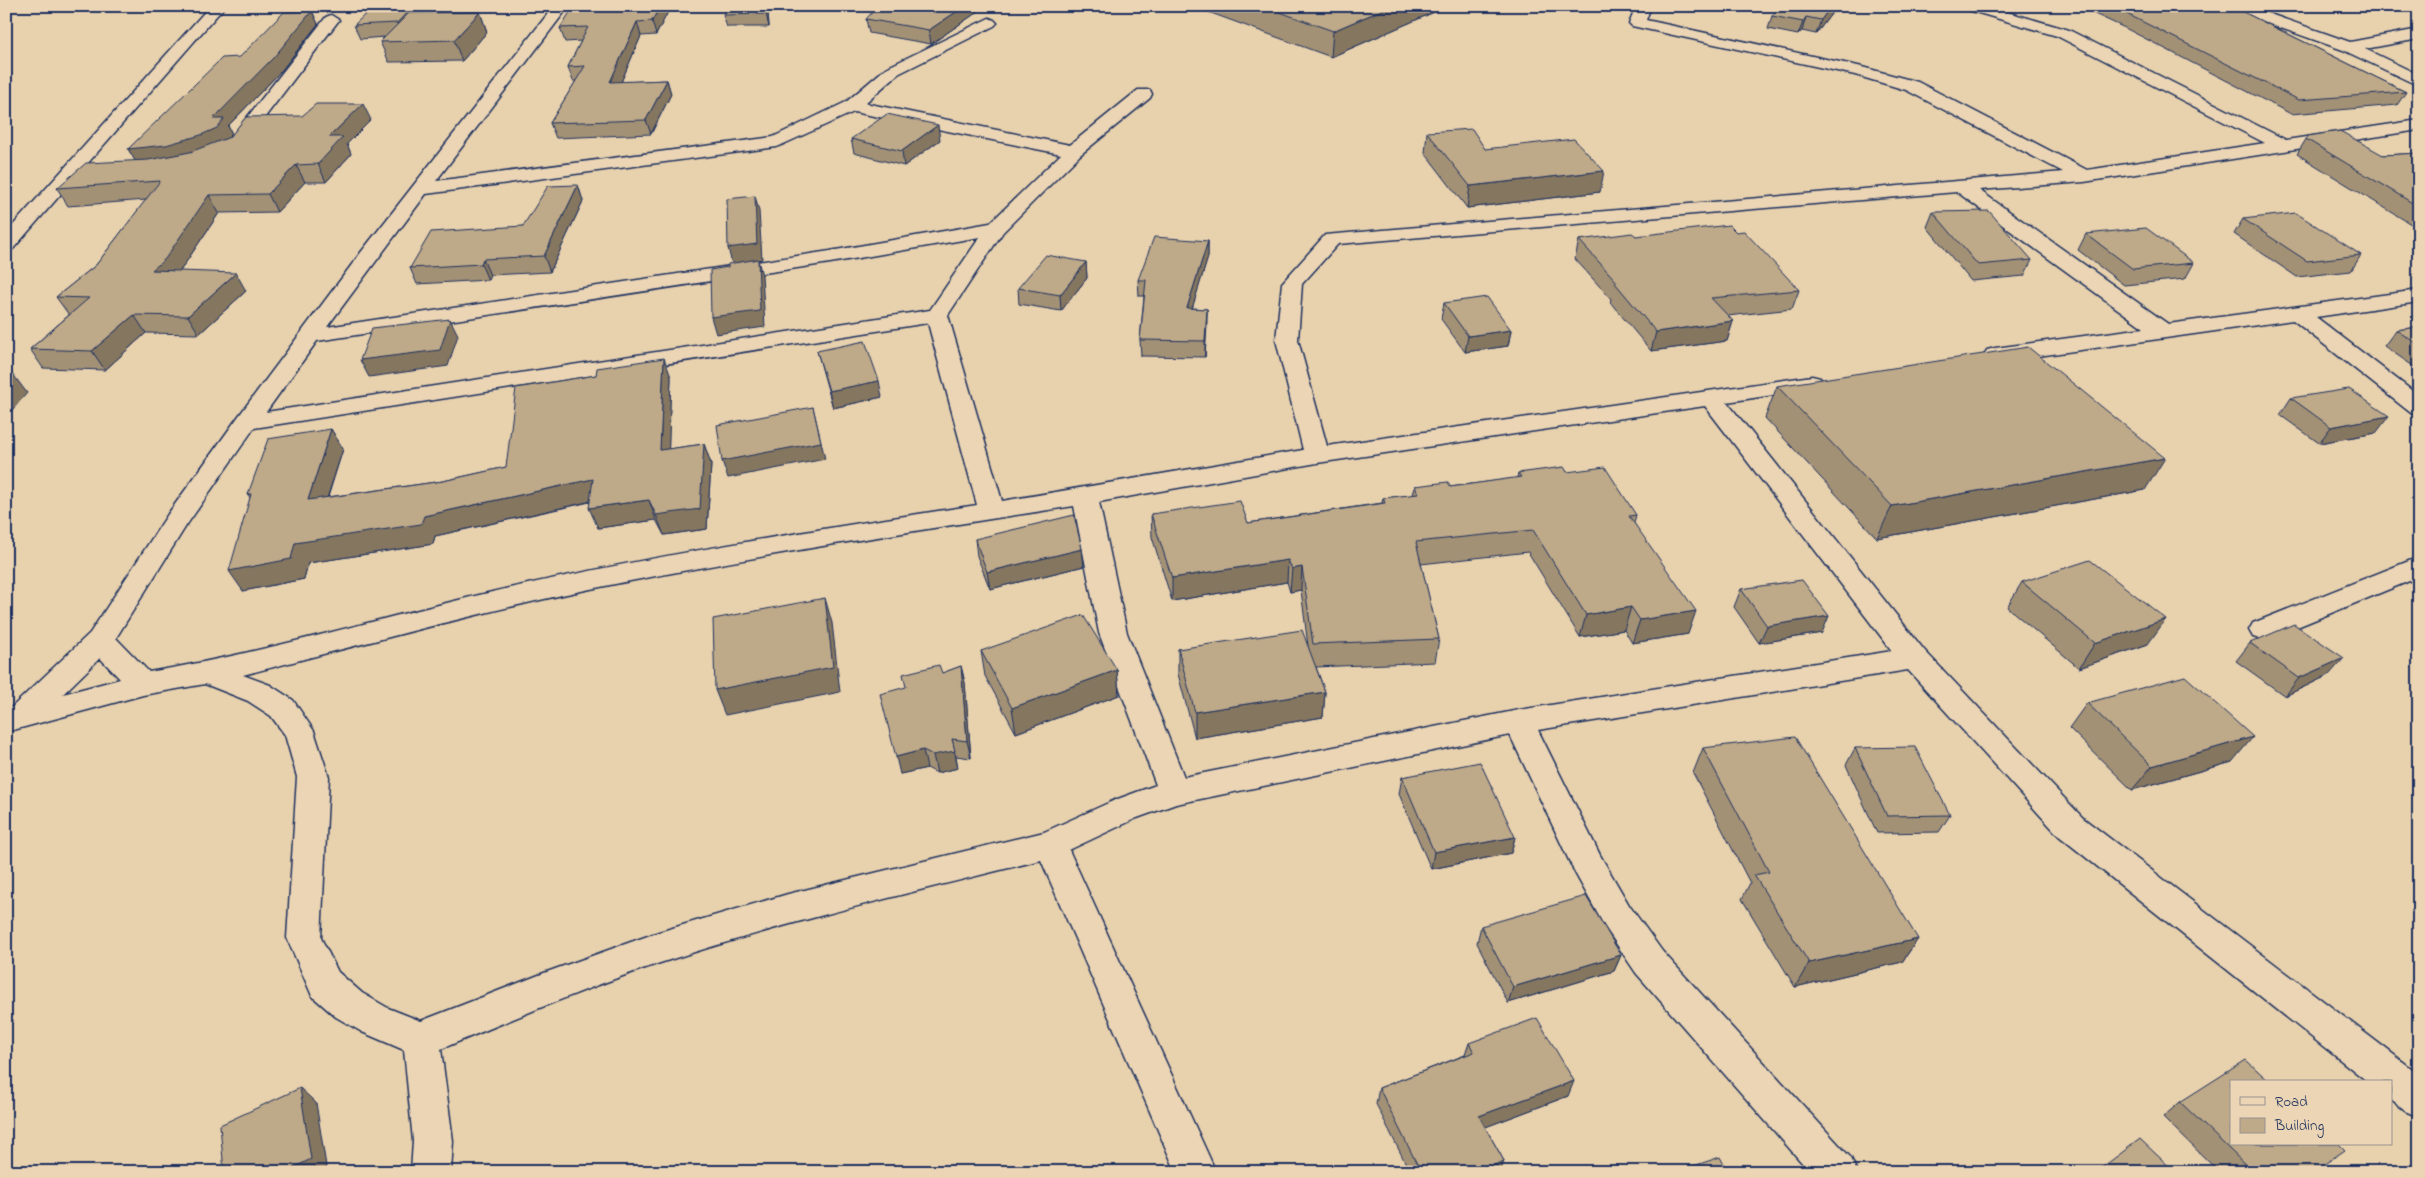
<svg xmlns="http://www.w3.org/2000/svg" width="2425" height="1178" viewBox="0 0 2425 1178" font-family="'Indie Flower',sans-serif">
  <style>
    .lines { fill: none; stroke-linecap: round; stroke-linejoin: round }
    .minor-casing { stroke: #1b2f5e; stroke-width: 3 }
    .minor { fill: #ebd5b4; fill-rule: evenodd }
    .wall { fill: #a39176; stroke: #1b2f5e }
    .shaded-wall { fill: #857660; stroke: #1b2f5e }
    .building { fill: #bea989; stroke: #1b2f5e }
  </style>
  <rect width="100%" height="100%" fill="#e8d1ad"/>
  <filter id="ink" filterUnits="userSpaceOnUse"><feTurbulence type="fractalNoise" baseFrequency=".02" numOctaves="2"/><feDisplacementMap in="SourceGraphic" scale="10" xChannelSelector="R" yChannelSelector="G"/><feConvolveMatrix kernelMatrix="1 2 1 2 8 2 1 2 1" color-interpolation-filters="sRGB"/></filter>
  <g filter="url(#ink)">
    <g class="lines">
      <g class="minor-casing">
        <g id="minor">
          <polygon points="210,6 225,6 13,249 6,251 6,233"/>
          <path d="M554,6H569L436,181L773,137L846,102L886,68L989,18L994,20L997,23L994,26L898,74L865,103L1070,145L1138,90H1150L1152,94L1150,98L1080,155L1003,232L948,315L1002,501L1303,450L1276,340L1282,283L1325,235L2063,172L1906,90L1855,75L1632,26L1629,23L1636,6H1651L1646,20L1858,66L1918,82L2087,170L2265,143L2057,36L1965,9L1963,6H1987L2069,30L2286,140L2419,120V130L2084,182L1979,190L2168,324L2419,290V302L2316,317L2419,396V415L2411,413L2293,320L1995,362L1987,360L1984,355L1987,350L1995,348L2144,328L1957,192L1338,244L1302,284L1298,340L1327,446L1812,376L1820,378L1824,383L1820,388L1727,402L1924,650L2083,818L2419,1074V1117L2405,1111L2391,1100V1082H2368L2059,836L1908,670L1538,730L1600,855L1629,905L1662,951L1851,1158L1857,1172H1810L1636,973L1605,927L1574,871L1510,735L1176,804L1137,818L1069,850L1216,1172H1176L1041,860C913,892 785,922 660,963C585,988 513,1019 441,1049L453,1141L451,1172H411L413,1141L404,1050L362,1032L336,1017L312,996L287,938L297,777L285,735L271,716L248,701L205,684L143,695L6,732V708L12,707L90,633L168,514L238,417L362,251ZM854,112L1061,154L990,223L830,251L327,327L426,194L777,147ZM980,237L930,310L266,412L317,341L830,263ZM928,323L977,505C819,529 661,554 505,589C386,616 269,652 149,672L116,638L186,526L254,428ZM1705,406L1892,651L1519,710L1184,777L1127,633L1099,502L1317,463ZM1074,506L1099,633L1156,785L1115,800L1044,832L788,894L659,932L544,973L421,1021L388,1008L362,993L338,972L321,938L329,777L314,731L293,700L270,685L243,675C368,643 493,608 620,583C770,553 922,530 1074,506ZM100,658L120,679L63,694Z"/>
          <polygon points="2225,6 2247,6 2350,42 2419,29 2419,39 2365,49 2419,75 2419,86 2343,50 2227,9"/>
          <polygon points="331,15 339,20 239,151 227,151 224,147 227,143 326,17"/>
          <polygon points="2419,557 2419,577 2273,637 2263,640 2253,637 2249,630 2253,623"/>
        </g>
      </g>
      <use href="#minor" class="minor"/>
    </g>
    <g class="wall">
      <polygon points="432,6 425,13 480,12 487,32 462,61 389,62 380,42 384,37 360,39 354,25"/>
      <polygon points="671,6 656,35 641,36 621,82 667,80 671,94 651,134 556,138 550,123 576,81 573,81 568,67 581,41 565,42 560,28"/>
      <polygon points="729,6 793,6 793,7 768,11 769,27 727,27 723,15"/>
      <polygon points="986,6 931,44 869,33 866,19"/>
      <polygon points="1192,6 1448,6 1331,57"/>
      <polygon points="1837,6 1816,34 1802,31 1798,35 1768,29 1772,16"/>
      <polygon points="2077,6 2231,6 2406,92 2397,105 2291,114 2125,28"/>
      <polygon points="312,11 318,24 281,71 228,126 232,134 229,137 371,120 347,144 351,154 326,182 305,182 277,212 219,213 180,271 246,291 199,334 146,333 105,370 43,368 30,349 69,315 56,297 96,265 146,200 68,206 57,188 136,161 128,149 240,57"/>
      <polygon points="1427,132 1485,149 1600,192 1467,208 1425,153"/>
      <polygon points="2308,136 2383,155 2419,153 2419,229 2297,154"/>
      <polygon points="851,139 940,140 904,166 854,153"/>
      <polygon points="578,185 583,201 550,272 490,275 488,280 417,284 410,268 523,226"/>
      <polygon points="1933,212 2032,260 2024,276 1971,281 1927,227"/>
      <polygon points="2243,219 2361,255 2351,271 2297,277 2234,234"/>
      <polygon points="2086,234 2194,263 2185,279 2124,285 2078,250"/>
      <polygon points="1636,236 1799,290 1792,309 1727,316 1733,321 1727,341 1651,351 1610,302 1611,299 1575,259 1579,240"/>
      <polygon points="1208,241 1208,257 1192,308 1207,309 1205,357 1141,356 1140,340 1144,296 1139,296 1138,280"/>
      <polygon points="1086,262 1087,278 1061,311 1019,304 1018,288"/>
      <polygon points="1444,303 1511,330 1508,346 1465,352 1441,319"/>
      <polygon points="2419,327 2419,370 2384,346 2396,330"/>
      <polygon points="817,351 882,397 833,408"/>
      <polygon points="671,377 668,449 704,444 711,464 707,529 664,535 656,520 598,528 590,502 435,536 433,544 308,563 304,579 243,591 250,498 248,494 331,429 343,449 328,497 443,481 506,467"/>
      <polygon points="1777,386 2145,490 1877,538 1765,418"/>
      <polygon points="2291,398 2376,433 2319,443 2280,415"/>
      <polygon points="1567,472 1636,515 1634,523 1688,634 1632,643 1624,630 1580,637 1528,552 1421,564 1439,639 1435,662 1316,667 1325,692 1323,717 1195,738 1178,674 1178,649 1308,646 1301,590 1290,592 1287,582 1172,601 1152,537 1151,514 1248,523 1382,503 1383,498 1413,495 1415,486 1450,487 1517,478 1518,473"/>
      <polygon points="975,539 1084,566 990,589 977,556"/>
      <polygon points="2022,582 2148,644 2079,668 2007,607"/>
      <polygon points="1741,589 1822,633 1759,643 1734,607"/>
      <polygon points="2250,643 2329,675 2285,696 2236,661"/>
      <polygon points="981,651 1117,670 1119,695 1016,733 985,676"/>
      <polygon points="961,666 965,683 971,758 956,756 958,768 937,773 927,768 900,774 906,687"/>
      <polygon points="2087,703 2232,762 2132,790 2069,728"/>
      <polygon points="1703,748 1918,939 1902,962 1795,987 1742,899 1750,883 1693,773"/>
      <polygon points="1855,748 1950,815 1939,832 1877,833 1846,765"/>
      <polygon points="1402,777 1515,837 1511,853 1431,869 1399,794"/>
      <polygon points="1481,926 1621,955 1614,971 1508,1003 1477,943"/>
      <polygon points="1469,1043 1568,1096 1485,1127 1504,1161 1500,1172 1410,1172 1376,1104 1379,1088 1465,1055"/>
      <polygon points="2180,1102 2314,1172 2219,1172 2163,1117"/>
    </g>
    <g class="shaded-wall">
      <polygon points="413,6 432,6 402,36 397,23"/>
      <polygon points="660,6 671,6 656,35 652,21"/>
      <polygon points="766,6 793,6 793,7 768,11 769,27 766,14"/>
      <polygon points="965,6 986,6 931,44 929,30"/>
      <polygon points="1391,6 1448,6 1331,57 1333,31"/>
      <polygon points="1831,6 1837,6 1816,34 1821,20"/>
      <polygon points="312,11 318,24 281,71 228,126 232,134 225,142 209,150 137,164 128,149 213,119"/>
      <polygon points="480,12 487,32 462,61 454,40"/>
      <polygon points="1806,17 1802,31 1798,35 1803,22"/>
      <polygon points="637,22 641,36 615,96 610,82"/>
      <polygon points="667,80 671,94 651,134 646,120"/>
      <polygon points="363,104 371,120 347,144 351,154 326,182 318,164 329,137"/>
      <polygon points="938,125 940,140 904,166 902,151"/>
      <polygon points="296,165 305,182 277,212 268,194"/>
      <polygon points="1604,171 1600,192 1467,208 1470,186"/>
      <polygon points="578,185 583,201 550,272 544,256"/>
      <polygon points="209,195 219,213 176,277 152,270"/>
      <polygon points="755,196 759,211 762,259 758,260 762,275 765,327 716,334 711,317 732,264 728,248"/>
      <polygon points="1208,241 1208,257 1187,325 1187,308"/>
      <polygon points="483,259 490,275 488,280 481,264"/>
      <polygon points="1086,262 1087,278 1061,311 1060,295"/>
      <polygon points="236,273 246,291 199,334 188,316"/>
      <polygon points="1207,309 1207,325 1205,357 1205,341"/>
      <polygon points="134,315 146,333 105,370 92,351"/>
      <polygon points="450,319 458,335 448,366 369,377 360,360"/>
      <polygon points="1733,321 1727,341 1651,351 1656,332"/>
      <polygon points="1511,330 1508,346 1465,352 1468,336"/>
      <polygon points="664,358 671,377 668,470 660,450"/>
      <polygon points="9,369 27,393 6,417 6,372"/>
      <polygon points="879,381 882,397 833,408 829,391"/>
      <polygon points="813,407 825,459 728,478 722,461"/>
      <polygon points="2389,416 2376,433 2319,443 2331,427"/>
      <polygon points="331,429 343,449 320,520 308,500"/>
      <polygon points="704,444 711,464 707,529 664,535 656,515"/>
      <polygon points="2165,458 2145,490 1877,538 1892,506"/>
      <polygon points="593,479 601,499 435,536 433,544 308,563 304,579 243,591 229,571 295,543 424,516"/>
      <polygon points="649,500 656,520 598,528 589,508"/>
      <polygon points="1082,549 1084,566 990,589 987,572"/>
      <polygon points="1288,560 1287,582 1172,601 1172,578"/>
      <polygon points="1302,567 1301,590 1290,592 1292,569"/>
      <polygon points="825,598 832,623 840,692 725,715 715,690"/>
      <polygon points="1631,607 1624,630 1580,637 1586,615"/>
      <polygon points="1696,611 1688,634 1632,643 1640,620"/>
      <polygon points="1829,616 1822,633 1759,643 1767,626"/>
      <polygon points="2166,619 2148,644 2079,668 2095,643"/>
      <polygon points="2344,658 2329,675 2285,696 2299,678"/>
      <polygon points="961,666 965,683 971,758 967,741"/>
      <polygon points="1117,670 1119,695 1016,733 1012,708"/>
      <polygon points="1325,692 1323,717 1195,738 1195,712"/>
      <polygon points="2253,737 2232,762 2132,790 2152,766"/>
      <polygon points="952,739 958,768 937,773 933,755"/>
      <polygon points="923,750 927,768 900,774 896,757"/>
      <polygon points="1515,837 1511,853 1431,869 1434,852"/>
      <polygon points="1918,939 1902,962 1795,987 1809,963"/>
      <polygon points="1621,955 1614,971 1508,1003 1513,987"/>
      <polygon points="1574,1081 1568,1096 1475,1131 1479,1116"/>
      <polygon points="300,1088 316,1103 327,1172 285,1172"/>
      <polygon points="1504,1161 1500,1172 1478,1172"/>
    </g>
    <g class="building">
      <polygon points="374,6 413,6 397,23 354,25"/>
      <polygon points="574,6 660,6 652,21 637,22 610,82 667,80 646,120 550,123 585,66 568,67 588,27 560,28"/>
      <polygon points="729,6 766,6 766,14 723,15"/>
      <polygon points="878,6 965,6 929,30 866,19"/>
      <polygon points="1263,6 1391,6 1333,31"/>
      <polygon points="1780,6 1831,6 1821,20 1806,17 1803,22 1772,16"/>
      <polygon points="2110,6 2231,6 2406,92 2299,100 2131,16"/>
      <polygon points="312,11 274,57 213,119 224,119 217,128 201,135 166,145 128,149 222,58 240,57 284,12"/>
      <polygon points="480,12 454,40 380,42 409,13"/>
      <polygon points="316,104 363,104 329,137 343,137 318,164 296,165 268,194 209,195 165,259 152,270 236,273 188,316 134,315 92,351 30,349 89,298 56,297 96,265 160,181 57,188 86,163 148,160 190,152 230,137 246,117 302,116"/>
      <polygon points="887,114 938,125 902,151 851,139"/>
      <polygon points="1472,129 1485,149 1574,139 1604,171 1470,186 1427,132"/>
      <polygon points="2340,131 2383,155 2419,153 2419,207 2306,139 2308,136"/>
      <polygon points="578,185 544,256 483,259 481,264 410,268 431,232 523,226 548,186"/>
      <polygon points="755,196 757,244 728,248 727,199"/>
      <polygon points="1989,211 2032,260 1978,265 1933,212"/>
      <polygon points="2296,213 2361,255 2307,261 2243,219"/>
      <polygon points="1729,225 1736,232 1744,231 1799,290 1711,298 1733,321 1656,332 1615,283 1617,282 1579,240 1632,233 1636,236"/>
      <polygon points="2146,228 2194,263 2133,269 2086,234"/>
      <polygon points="1154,237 1208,241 1187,308 1207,309 1205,341 1140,340 1146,280 1138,280"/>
      <polygon points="1046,255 1086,262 1060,295 1018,288"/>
      <polygon points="758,259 760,311 711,317 710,270 728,267 728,264"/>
      <polygon points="1487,297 1511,330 1468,336 1444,303"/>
      <polygon points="450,319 440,350 360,360 372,328"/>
      <polygon points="2419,327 2419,345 2396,330"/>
      <polygon points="865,341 879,381 829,391 817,351"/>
      <polygon points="2028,347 2165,458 1892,506 1777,386"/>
      <polygon points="664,358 660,450 704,444 700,509 656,515 649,500 589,508 593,479 424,516 421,524 295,543 291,559 229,571 251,494 248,494 268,439 331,429 308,500 443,481 506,467 516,388 596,375 597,368"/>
      <polygon points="2349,389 2389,416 2331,427 2291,398"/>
      <polygon points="813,407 821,442 722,461 717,425"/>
      <polygon points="1564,467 1567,472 1605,467 1636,515 1629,516 1696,611 1640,620 1631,607 1586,615 1533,530 1416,542 1439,639 1313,644 1302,567 1292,569 1288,560 1172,578 1151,514 1240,501 1248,523 1385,503 1383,498 1418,494 1415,486 1448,482 1450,487 1521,477 1518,473"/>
      <polygon points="1074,515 1082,549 987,572 975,539"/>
      <polygon points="2090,560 2166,619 2095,643 2022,582"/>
      <polygon points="1802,580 1829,616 1767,626 1741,589"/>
      <polygon points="825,598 833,667 715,690 713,619"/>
      <polygon points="1083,615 1117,670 1012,708 981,651"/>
      <polygon points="2294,624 2344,658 2299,678 2250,643"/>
      <polygon points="1302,630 1325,692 1195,712 1178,649"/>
      <polygon points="939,665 942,673 961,666 967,741 952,739 955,751 933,755 923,750 896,757 880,694 906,687 903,674"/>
      <polygon points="2185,676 2253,737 2152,766 2087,703"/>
      <polygon points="1795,737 1918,939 1809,963 1754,875 1769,872 1703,748"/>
      <polygon points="1915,747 1950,815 1887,816 1855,748"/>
      <polygon points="1480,762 1515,837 1434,852 1402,777"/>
      <polygon points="1586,896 1621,955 1513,987 1481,926"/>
      <polygon points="1537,1018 1574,1081 1479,1116 1504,1161 1478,1172 1421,1172 1379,1088 1474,1052 1469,1043"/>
      <polygon points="2246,1060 2270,1082 2231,1082 2231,1144 2339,1144 2345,1150 2313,1172 2253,1172 2180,1102"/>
      <polygon points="300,1088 311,1159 285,1172 224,1172 220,1125"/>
      <polygon points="2140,1139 2175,1172 2096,1172"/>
      <polygon points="1720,1157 1728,1172 1676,1172"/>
    </g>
  </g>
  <rect width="2425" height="1178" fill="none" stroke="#ebd5b4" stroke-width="25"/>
  <rect x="12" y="12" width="2400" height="1153" fill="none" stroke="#1b2f5e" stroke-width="2" filter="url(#ink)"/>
  <rect x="2230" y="1080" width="162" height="65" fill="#ebd5b4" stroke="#989392"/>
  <rect x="2240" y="1097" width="25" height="8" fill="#ebd5b4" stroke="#989392"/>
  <text x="2275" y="1106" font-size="15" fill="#1b2f5e">Road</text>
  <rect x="2240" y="1118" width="25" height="15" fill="#bea989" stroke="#989392"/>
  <text x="2275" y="1130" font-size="15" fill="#1b2f5e">Building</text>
</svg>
